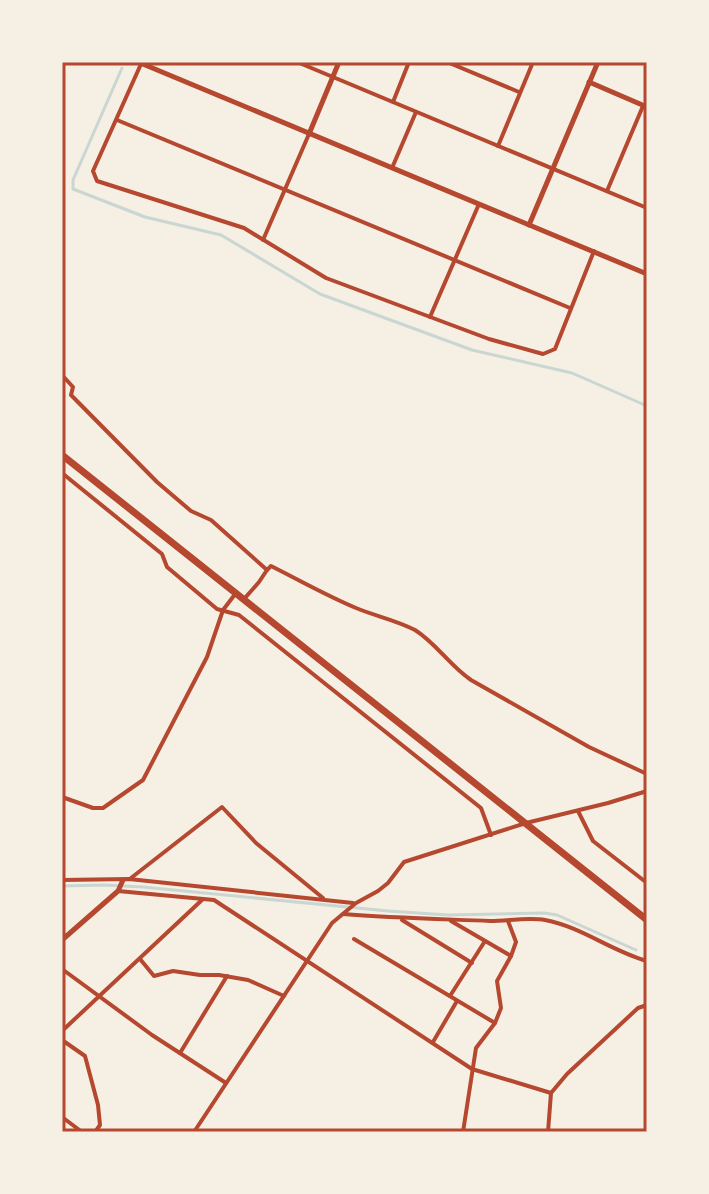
<svg xmlns="http://www.w3.org/2000/svg" width="709" height="1194" viewBox="0 0 709 1194" font-family="'Exo 2',sans-serif">
  <style>
    .lines { fill: none; stroke-linecap: round; stroke-linejoin: round }
    .stream { stroke: #c9d6d2; stroke-width: 3 }
    .minor { stroke: #b5482f; stroke-width: 4 }
    .tertiary { stroke: #b5482f; stroke-width: 5 }
    .trunk { stroke: #b5482f; stroke-width: 7 }
    .neatline { fill: none; stroke: #b5482f; stroke-width: 3 }
  </style>
  <rect width="100%" height="100%" fill="#f6efe4"/>
  <g class="lines">
    <g class="stream">
      <polyline points="122,68 73,180 73,189 145,217 221,235 320,294 472,350 572,373 647,406"/>
      <polyline points="62,886 104,885 143,887 388,911 448,915 544,913 557,915 636,950"/>
    </g>
    <g class="minor">
      <polyline points="297,62 647,208"/>
      <polyline points="447,62 519,92"/>
      <polyline points="141,64 93,171 97,181 244,228 326,278 489,339 543,354 555,349 594,251"/>
      <polyline points="393,102 409,62"/>
      <polyline points="117,120 570,308"/>
      <polyline points="498,146 533,62"/>
      <polyline points="392,168 416,112"/>
      <polyline points="607,191 643,106"/>
      <polyline points="263,240 309,134"/>
      <polyline points="430,317 479,204"/>
      <path d="M62,375L73,387L71,395L157,482L191,511L211,520L267,570L271,566C299,580 327,596 356,608C375,616 396,620 415,630C436,643 450,666 471,680L589,747L647,774"/>
      <polyline points="62,473 162,554 167,567 217,609 239,615 481,808 491,835"/>
      <polyline points="244,599 259,582 267,570"/>
      <polyline points="62,797 93,808 103,808 143,780 207,657 223,610 236,593"/>
      <polyline points="578,811 593,841 647,883"/>
      <polyline points="131,878 222,807 256,843 323,898"/>
      <polyline points="62,880 129,879 353,903"/>
      <polyline points="118,891 214,900 472,1069 551,1093"/>
      <path d="M343,914C392,918 441,919 490,921C508,921 528,917 545,920C582,927 611,951 647,961"/>
      <polyline points="402,920 472,963"/>
      <polyline points="451,921 511,956"/>
      <polyline points="354,939 495,1023"/>
      <polyline points="140,959 154,976 173,971 200,975 219,975 248,980 284,996"/>
      <polyline points="62,969 152,1035 226,1083"/>
      <polyline points="450,996 485,941"/>
      <polyline points="62,1031 203,899"/>
      <polyline points="62,1040 85,1056 98,1105 100,1125 95,1132"/>
      <polyline points="433,1042 457,1001"/>
      <polyline points="180,1053 227,976"/>
      <polyline points="62,1117 82,1132"/>
      <polyline points="194,1132 332,923 356,903 378,891 388,883 404,862 526,823 608,803 647,791"/>
      <polyline points="463,1132 476,1048 495,1023 501,1008 497,981 511,956 516,942 508,921"/>
      <polyline points="548,1132 551,1093 567,1074 638,1008 647,1005"/>
    </g>
    <g class="tertiary">
      <polyline points="138,62 647,274"/>
      <polyline points="589,82 647,107"/>
      <polyline points="309,134 339,62"/>
      <polyline points="529,225 598,62"/>
      <polyline points="62,940 118,891 123,880"/>
    </g>
    <polyline class="trunk" points="62,455 647,920"/>
  </g>
  <rect width="709" height="1194" fill="none" stroke="#f6efe4" stroke-width="128"/>
  <rect x="64" y="64" width="581" height="1066" class="neatline"/>
</svg>
